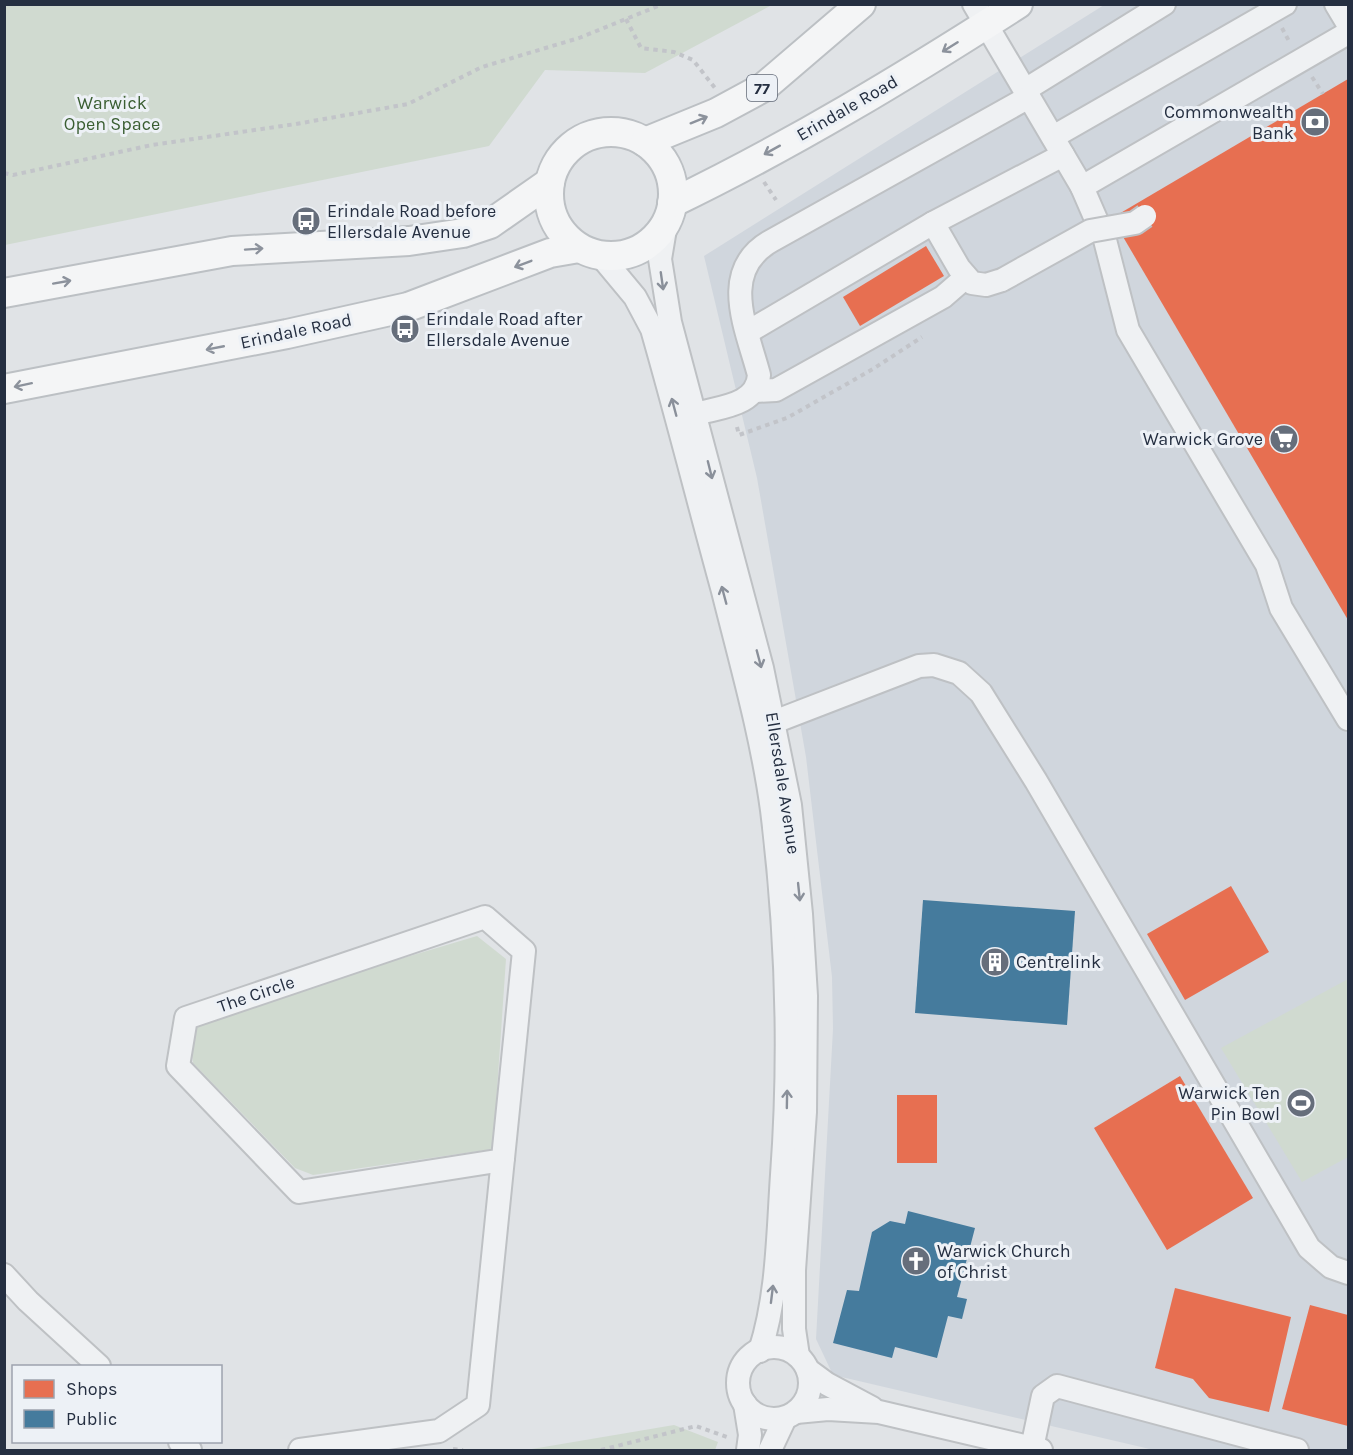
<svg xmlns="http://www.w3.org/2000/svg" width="1353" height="1455" viewBox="0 0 1353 1455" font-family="Karla,sans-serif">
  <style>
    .built { fill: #d0d6dd }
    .green { fill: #d0dad0 }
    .shops { fill: #e76f51 }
    .public { fill: #457b9d }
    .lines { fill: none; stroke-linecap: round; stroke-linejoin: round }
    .minor-casing { stroke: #bec1c4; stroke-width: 26 }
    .major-casing { stroke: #bcc0c4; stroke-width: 32 }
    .path { stroke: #c2c4c9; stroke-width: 4; stroke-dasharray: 4.5 4.5; stroke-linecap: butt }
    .minor { stroke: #eff1f3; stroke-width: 22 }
    .major { stroke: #f4f5f6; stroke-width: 28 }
    .minor-bridge-casing { stroke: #bec1c4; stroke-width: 26; stroke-linecap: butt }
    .minor-bridge { stroke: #eff1f3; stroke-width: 22 }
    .oneway { stroke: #8c929c }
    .oneway2 { stroke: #8a909a }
    .labels { text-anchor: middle; stroke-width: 6; stroke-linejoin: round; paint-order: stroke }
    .shield { fill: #edf1f6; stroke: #616977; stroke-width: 1.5 }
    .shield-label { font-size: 16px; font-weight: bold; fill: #252f41 }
    .park-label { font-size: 18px; fill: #3a5e32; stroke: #edf1f6 }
    .street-label { font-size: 18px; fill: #252f41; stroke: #edf1f6 }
    .poi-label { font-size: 18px; fill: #252f41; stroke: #edf1f6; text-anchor: start }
  </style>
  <rect width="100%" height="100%" fill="#e0e3e6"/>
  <polygon class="built" points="1104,5 1348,5 1348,1450 1154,1450 833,1375 816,1339 833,1029 832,977 806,757 757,478 704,256"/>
  <g class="green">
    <polygon points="5,4 772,4 772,5 645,73 545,70 489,146 5,245"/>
    <polygon points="477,936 506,959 493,1149 313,1175 295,1168 193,1063 189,1036 195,1020"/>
    <polygon points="1348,979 1348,1157 1302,1182 1221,1048"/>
    <polygon points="674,1425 718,1442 715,1450 526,1450"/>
  </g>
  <g class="shops">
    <polygon points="1348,79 1348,620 1112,218"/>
    <polygon points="926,246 944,276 860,326 843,297"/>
    <polygon points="1231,886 1269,952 1185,1000 1147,934"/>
    <polygon points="1180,1076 1253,1198 1167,1250 1094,1128"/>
    <rect x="897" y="1095" width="40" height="68"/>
    <polygon points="1175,1288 1291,1317 1269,1412 1209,1398 1193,1379 1155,1368"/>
    <polygon points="1310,1305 1348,1315 1348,1426 1282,1409"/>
  </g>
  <g class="public">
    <polygon points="923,900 1075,911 1067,1025 915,1013"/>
    <polygon points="908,1211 975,1228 957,1297 967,1299 962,1319 948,1316 937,1358 895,1347 892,1358 833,1343 847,1290 859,1291 872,1232 890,1221 905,1224"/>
  </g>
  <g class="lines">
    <g class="minor-casing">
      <g id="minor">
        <polyline points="974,4 1082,187 1348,33"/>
        <polyline points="1336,4 1348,24"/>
        <polyline points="1025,90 1164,4"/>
        <polyline points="1053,137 1285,4"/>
        <polyline points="1082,187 1105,240 1128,330 1267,565 1281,608 1348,719"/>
        <polyline points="666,223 660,259 670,322 762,668 790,805 801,914 806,996 805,1112 794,1270 794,1329 798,1356"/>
        <polyline points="933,223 959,268 972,283 986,285 1002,280"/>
        <path d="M600,255L635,297L652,329C677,416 699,504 723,591C741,663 762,736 772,810C787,932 791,1053 782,1175C778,1233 778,1295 760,1351"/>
        <polyline points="748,332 933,223 1063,155"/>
        <polyline points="755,391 776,390 943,297 966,277"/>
        <path d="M696,414C719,407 757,406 759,375C747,329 718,271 771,241L1029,97"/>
        <polyline points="761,727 919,666 934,665 959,673 981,693 1036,781 1309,1248 1331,1267 1348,1273"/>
        <polyline points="4,1275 28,1301 99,1366"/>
        <circle cx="774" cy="1383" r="36"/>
        <polyline points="808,1370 827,1384 872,1408"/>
        <polyline points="745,1404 750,1435 748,1450"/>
        <polyline points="796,1412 828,1409 879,1412 1041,1450"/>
        <polyline points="180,1442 190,1450"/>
        <polyline points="1032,1448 1043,1396 1057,1386 1297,1450"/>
        <polyline points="300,1450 439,1431 478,1405 524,951 485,917 186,1018 178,1066 299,1192 503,1160"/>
        <polyline points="770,1450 785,1418"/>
      </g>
    </g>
    <g class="major-casing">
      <g id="major">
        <circle cx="611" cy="194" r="62"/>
        <polyline points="645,142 716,113 764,87 861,4"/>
        <path d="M672,203C792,145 906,76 1018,4"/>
        <polyline points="4,293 232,251 409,241 463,233 490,224 550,182"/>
        <polyline points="4,389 287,334 408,307 550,253 579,248"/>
      </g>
    </g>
    <g class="path">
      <polyline points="626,19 641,48 674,52 693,60 715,88"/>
      <polyline points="1282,28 1290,43"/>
      <polyline points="1312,77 1323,94"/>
      <polyline points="4,173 13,175 152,145 296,124 408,104 482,67 579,38 663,4"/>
      <polyline points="764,182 776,200"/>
      <polyline points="737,427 739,435 787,418 873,369 922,337"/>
      <polyline points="453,1449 463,1450"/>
      <polyline points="601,1450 696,1426 727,1437"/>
    </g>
    <use href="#minor" class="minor"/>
    <use href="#major" class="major"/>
    <g class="minor-bridge-casing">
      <polyline id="minor-bridge" points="1002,280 1090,231 1135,223 1145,216"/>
    </g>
    <use href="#minor-bridge" class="minor-bridge"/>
  </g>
  <defs><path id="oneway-shaft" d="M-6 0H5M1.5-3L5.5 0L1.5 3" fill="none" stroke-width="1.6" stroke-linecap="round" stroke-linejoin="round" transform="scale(1.5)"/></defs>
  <g class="oneway">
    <use href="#oneway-shaft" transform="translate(950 47) rotate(148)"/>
    <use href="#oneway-shaft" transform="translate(699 120) rotate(-22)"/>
    <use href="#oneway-shaft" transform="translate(772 150) rotate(151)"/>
    <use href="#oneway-shaft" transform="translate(254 249) rotate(-4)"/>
    <use href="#oneway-shaft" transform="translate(523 264) rotate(159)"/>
    <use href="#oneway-shaft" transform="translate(62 282) rotate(-10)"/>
    <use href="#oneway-shaft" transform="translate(215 348) rotate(169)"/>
    <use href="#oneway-shaft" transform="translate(23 385) rotate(168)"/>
  </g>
  <g class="oneway2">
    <use href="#oneway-shaft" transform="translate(662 281) rotate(82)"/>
    <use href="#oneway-shaft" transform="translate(674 407) rotate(-105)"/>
    <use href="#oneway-shaft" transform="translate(710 470) rotate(76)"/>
    <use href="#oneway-shaft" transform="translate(724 595) rotate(-105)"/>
    <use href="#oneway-shaft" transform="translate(759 659) rotate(75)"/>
    <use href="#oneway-shaft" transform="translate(799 892) rotate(84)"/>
    <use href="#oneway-shaft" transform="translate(787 1099) rotate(-89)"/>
    <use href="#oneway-shaft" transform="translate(772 1294) rotate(-83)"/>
  </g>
  <defs>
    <g id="bank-disc" transform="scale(1.5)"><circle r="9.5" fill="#666e7b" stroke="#edf1f6"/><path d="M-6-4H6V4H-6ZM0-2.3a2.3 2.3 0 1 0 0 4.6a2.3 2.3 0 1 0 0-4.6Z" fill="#fff"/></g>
    <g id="bus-disc" transform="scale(1.5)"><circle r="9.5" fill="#666e7b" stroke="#edf1f6"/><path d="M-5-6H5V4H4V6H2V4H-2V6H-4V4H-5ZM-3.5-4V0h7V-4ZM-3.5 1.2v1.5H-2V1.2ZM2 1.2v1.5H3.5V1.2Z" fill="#fff"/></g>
    <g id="supermarket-disc" transform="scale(1.5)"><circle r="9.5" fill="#666e7b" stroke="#edf1f6"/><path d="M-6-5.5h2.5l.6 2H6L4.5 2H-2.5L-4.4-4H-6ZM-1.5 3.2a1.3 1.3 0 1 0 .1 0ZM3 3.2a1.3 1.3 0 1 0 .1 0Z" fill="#fff"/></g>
    <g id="building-disc" transform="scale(1.5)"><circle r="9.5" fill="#666e7b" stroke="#edf1f6"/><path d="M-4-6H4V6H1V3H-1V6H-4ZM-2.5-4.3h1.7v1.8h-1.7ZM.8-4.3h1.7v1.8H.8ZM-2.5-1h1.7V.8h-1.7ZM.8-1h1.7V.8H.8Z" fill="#fff"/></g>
    <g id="stadium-disc" transform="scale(1.5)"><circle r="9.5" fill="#666e7b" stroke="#edf1f6"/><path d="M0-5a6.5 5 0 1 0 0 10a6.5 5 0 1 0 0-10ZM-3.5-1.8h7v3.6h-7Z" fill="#fff"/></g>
    <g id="church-disc" transform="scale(1.5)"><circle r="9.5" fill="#666e7b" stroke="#edf1f6"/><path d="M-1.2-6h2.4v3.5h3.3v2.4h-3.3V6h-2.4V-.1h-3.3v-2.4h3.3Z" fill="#fff"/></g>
  </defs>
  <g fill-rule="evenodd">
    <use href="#bank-disc" x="1315" y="122"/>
    <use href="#bus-disc" x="306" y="221"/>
    <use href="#bus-disc" x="405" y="329"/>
    <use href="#supermarket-disc" x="1284" y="439"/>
    <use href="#building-disc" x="995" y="962"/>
    <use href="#stadium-disc" x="1301" y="1103"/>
    <use href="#church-disc" x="916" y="1261"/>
  </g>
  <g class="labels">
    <rect class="shield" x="747" y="75" width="30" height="26" rx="4.5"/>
    <g class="shield-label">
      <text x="762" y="94">77</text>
    </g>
    <g class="park-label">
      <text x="112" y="109">Warwick<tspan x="112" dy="21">Open Space</tspan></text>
    </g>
    <g class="street-label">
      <text transform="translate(847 108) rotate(-30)" y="6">Erindale Road</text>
      <text transform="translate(296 331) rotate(-12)" y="6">Erindale Road</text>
      <text transform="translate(783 783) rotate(81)" y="6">Ellersdale Avenue</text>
      <text transform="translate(256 994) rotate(-19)" y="6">The Circle</text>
    </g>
    <g class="poi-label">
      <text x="1294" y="118" text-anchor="end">Commonwealth<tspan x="1294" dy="21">Bank</tspan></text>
      <text x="327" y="217">Erindale Road before<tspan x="327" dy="21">Ellersdale Avenue</tspan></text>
      <text x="426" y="325">Erindale Road after<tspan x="426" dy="21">Ellersdale Avenue</tspan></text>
      <text x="1263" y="445" text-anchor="end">Warwick Grove</text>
      <text x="1016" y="968">Centrelink</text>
      <text x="1280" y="1099" text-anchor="end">Warwick Ten<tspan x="1280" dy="21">Pin Bowl</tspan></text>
      <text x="937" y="1257">Warwick Church<tspan x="937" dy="21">of Christ</tspan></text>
    </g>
  </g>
  <rect width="1353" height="1455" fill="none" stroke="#252f41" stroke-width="12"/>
  <rect x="12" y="1365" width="210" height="78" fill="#edf1f6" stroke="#9da3ae" stroke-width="1.5"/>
  <rect x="24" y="1380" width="30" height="18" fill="#e76f51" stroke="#9da3ae" stroke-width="1.5"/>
  <text x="66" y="1395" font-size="18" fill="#252f41">Shops</text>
  <rect x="24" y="1410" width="30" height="18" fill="#457b9d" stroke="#9da3ae" stroke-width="1.5"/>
  <text x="66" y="1425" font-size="18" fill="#252f41">Public</text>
</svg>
